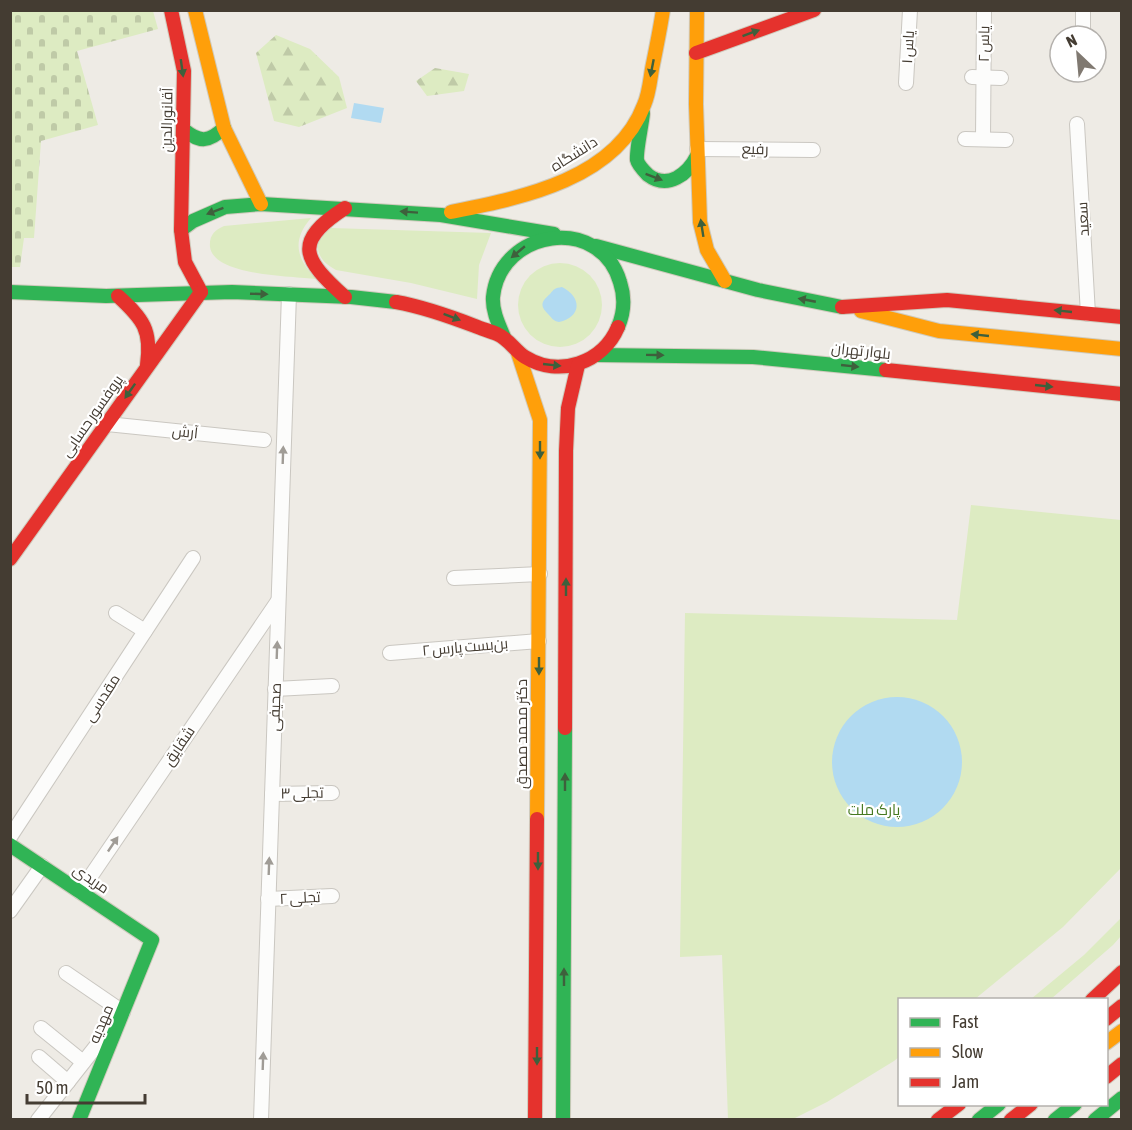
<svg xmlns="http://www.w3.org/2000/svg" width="1132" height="1130" viewBox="0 0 1132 1130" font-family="'Asap Condensed',Cairo,sans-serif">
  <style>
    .green { fill: #ddebc2 }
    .forest { fill: url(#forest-firs) }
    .cemetery { fill: url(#cemetery-stones) }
    .water { fill: #b1daf1 }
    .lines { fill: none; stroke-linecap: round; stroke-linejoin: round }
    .street-casing { stroke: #cac7c1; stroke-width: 16 }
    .fast-casing { stroke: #cfcabc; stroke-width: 16 }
    .slow-casing { stroke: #cfcabc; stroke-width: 16 }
    .jam-casing { stroke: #cfcabc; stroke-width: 16 }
    .street { stroke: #fcfcfb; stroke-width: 14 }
    .fast { stroke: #30b455; stroke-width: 14 }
    .slow { stroke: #ff9f0a; stroke-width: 14 }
    .jam { stroke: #e5322d; stroke-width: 14 }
    .oneway { fill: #3e603c }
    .oneway2 { fill: #a09c96 }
    .labels { text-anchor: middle; stroke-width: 4.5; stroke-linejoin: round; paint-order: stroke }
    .street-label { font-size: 15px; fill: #443c32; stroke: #fff }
    .park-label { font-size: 15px; fill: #467921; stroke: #fff }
  </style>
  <defs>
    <pattern id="forest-firs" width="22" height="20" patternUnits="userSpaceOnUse" patternTransform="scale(1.5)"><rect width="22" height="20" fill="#ddebc2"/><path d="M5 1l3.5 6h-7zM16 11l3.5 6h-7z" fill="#bfcaa7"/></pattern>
    <pattern id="cemetery-stones" width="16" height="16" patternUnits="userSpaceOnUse" patternTransform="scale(1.5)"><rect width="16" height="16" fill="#ddebc2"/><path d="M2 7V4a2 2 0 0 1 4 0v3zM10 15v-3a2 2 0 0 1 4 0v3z" fill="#bfcaa7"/></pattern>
  </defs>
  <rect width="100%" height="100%" fill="#eeebe5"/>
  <g class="green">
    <path d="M311,218C291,241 297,259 316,279C292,276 214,276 210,247C209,235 215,230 224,226Z"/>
    <path d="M331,228L491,233L479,265L477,299L411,283L336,270C323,263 316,255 318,239Z"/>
    <circle cx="560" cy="305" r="42"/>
    <polygon points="971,505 1121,520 1121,868 1063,927 975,999 900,1000 899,1057 894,1061 827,1102 793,1119 728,1119 722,955 680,957 685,613 957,620"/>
    <polygon points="1121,918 1121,936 1113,945 1051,999 1031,999 1084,955"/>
  </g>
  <g class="forest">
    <polygon points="276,35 310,49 339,77 347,108 299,127 274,121 256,53"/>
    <polygon points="435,68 469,74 464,91 427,96 416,81"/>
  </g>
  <polygon class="cemetery" points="11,10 153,11 158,29 77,51 98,125 41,141 34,238 24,238 20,267 10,267"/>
  <g class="water">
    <polygon points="354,103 384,108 381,123 351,118"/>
    <path d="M562,287C582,297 582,317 559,322C553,321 552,318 548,314C539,305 542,301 550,294C554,289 555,288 562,287Z"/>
    <circle cx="897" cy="762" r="65"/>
  </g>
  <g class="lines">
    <g class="street-casing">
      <g id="street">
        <polyline points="1083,10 1083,36"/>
        <polyline points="972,77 1001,78"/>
        <polyline points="906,83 910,10"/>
        <polyline points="1077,124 1088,314"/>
        <polyline points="965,139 1006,140"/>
        <polyline points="983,139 984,10"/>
        <polyline points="697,149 813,150"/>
        <polyline points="107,424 264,440"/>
        <polyline points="454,578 540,574"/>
        <polyline points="116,613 145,631"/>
        <polyline points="390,653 539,641"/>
        <polyline points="275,689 332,686"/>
        <polyline points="272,794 332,793"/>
        <polyline points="10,837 193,558"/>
        <polyline points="80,892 278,601"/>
        <polyline points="268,899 332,896"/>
        <polyline points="10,911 42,866"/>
        <polyline points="41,1028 83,1062"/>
        <polyline points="39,1057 68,1082"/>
        <polyline points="38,1120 123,1012 66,973"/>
        <polyline points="261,1120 289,294"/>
      </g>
    </g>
    <g class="fast-casing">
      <g id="fast">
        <path d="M643,113C642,125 636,150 637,160C638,165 644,171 648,175C668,190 688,174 697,156"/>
        <path d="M184,130C200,143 209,142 224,128"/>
        <polyline points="181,230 193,221 225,207 261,204 441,215 554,234"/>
        <polyline points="596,246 758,290 842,307"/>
        <polyline points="10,292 106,296 232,292 351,297 396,302"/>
        <path d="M504,337C499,325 492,311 493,297C500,229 600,214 620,282C625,297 624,313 618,327"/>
        <polyline points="597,355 753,357 886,370"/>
        <polyline points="10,845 152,940 79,1120"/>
        <polyline points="563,1120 565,728"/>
        <polyline points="979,1120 999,1104"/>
        <polyline points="1055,1120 1075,1104"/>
        <polyline points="1095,1120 1122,1098"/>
      </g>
    </g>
    <g class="slow-casing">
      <g id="slow">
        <polyline points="195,10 224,128 261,204"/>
        <polyline points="697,10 696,104 700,222 707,250 725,281"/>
        <path d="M451,212C520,198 616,180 644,105C649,94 650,81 652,69C656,49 660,30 663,10"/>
        <polyline points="861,311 939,331 1122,349"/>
        <polyline points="518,353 540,420 537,819"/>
        <polyline points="1106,1043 1122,1031"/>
      </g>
    </g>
    <g class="jam-casing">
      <g id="jam">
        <polyline points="171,10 184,71 181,230 185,262 201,292"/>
        <polyline points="696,53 814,10"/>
        <path d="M345,208C292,242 303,259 345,297"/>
        <path d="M118,296C143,319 152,330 147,365"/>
        <path d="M396,302C424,307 449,316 475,326C482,329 490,331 497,334C509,339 515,351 525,357C559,378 603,363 618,327"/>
        <polyline points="842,307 947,300 1122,317"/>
        <polyline points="886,370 1122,394"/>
        <polyline points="10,559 201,292"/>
        <polyline points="565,728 566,451 568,408 578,365"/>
        <polyline points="1092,1000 1122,972"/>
        <polyline points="1106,1019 1122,1006"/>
        <polyline points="1106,1077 1122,1064"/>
        <polyline points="535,1120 537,819"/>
        <polyline points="938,1120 959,1104"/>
        <polyline points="1011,1120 1031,1104"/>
      </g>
    </g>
    <use href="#street" class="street"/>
    <use href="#fast" class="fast"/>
    <use href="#slow" class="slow"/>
    <use href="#jam" class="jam"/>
  </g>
  <defs><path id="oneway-solid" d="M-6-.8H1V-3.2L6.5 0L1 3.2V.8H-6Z" transform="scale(1.5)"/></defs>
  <g class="oneway">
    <use href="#oneway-solid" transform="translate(751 33) rotate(-20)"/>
    <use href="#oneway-solid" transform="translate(182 68) rotate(82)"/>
    <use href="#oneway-solid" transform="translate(652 68) rotate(101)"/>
    <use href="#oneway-solid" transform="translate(654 177) rotate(21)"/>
    <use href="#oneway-solid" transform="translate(215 211) rotate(159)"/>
    <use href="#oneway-solid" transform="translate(409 212) rotate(-176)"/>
    <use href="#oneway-solid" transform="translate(702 228) rotate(-99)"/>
    <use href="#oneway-solid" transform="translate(518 252) rotate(140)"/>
    <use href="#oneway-solid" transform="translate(259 294) rotate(2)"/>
    <use href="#oneway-solid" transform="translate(807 300) rotate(-169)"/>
    <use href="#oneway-solid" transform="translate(1063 311) rotate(-174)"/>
    <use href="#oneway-solid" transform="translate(452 317) rotate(21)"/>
    <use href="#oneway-solid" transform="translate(980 335) rotate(-174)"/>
    <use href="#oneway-solid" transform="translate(655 355) rotate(1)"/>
    <use href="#oneway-solid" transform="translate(552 365) rotate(6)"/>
    <use href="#oneway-solid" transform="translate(850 366) rotate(6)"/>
    <use href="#oneway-solid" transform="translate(1044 386) rotate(6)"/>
    <use href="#oneway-solid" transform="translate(130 391) rotate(125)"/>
    <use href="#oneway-solid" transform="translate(540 450) rotate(90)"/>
    <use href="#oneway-solid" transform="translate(566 587) rotate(-90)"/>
    <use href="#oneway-solid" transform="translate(539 666) rotate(90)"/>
    <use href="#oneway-solid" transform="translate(565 782) rotate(-90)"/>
    <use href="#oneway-solid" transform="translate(538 861) rotate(90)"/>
    <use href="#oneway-solid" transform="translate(564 977) rotate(-90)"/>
    <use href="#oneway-solid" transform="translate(537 1056) rotate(90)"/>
  </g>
  <g class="oneway2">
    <use href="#oneway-solid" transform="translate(283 455) rotate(-88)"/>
    <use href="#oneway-solid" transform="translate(277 650) rotate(-88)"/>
    <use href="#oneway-solid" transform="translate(113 844) rotate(-56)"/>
    <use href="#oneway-solid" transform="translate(269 866) rotate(-88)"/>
    <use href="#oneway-solid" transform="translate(263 1061) rotate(-88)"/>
  </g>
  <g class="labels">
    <g class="street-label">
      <text transform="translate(984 44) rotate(-89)" y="5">یاس ۲</text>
      <text transform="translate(908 47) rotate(-87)" y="5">یاس ۱</text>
      <text transform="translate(167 120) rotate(-89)" y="5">آقانورالدین</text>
      <text transform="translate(755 149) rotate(1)" y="5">رفیع</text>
      <text transform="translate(574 154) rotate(-32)" y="5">دانشگاه</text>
      <text transform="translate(1083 219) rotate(-93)" y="5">سعید</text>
      <text transform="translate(861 351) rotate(6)" y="5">بلوار تهران</text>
      <text transform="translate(92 416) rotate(-55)" y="5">پروفسور حسابی</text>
      <text transform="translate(185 432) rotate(6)" y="5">آرش</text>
      <text transform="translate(465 647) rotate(-5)" y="5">بن‌بست پارس ۲</text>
      <text transform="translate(102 698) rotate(-57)" y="5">مقدسی</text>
      <text transform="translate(275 707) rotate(-88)" y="5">صحیفی</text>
      <text transform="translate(522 734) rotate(-90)" y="5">دکتر محمد مصدق</text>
      <text transform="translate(179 746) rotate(-56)" y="5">شقایق</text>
      <text transform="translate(302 793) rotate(-1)" y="5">تجلی ۳</text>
      <text transform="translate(91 879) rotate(34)" y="5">مریدی</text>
      <text transform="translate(300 898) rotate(-3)" y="5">تجلی ۲</text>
      <text transform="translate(101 1024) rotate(-67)" y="5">مهدیه</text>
    </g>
    <g class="park-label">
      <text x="874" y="815">پارک ملت</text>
    </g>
  </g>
  <rect width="1132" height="1130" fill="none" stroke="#443c32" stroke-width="24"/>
  <rect x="898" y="998" width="210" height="108" fill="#ffffff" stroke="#b4b1ad" stroke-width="1.5"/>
  <rect x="910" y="1018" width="30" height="9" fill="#30b455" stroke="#b4b1ad" stroke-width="1.5"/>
  <text x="952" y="1028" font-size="18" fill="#443c32">Fast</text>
  <rect x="910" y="1048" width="30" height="9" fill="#ff9f0a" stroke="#b4b1ad" stroke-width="1.5"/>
  <text x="952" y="1058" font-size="18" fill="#443c32">Slow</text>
  <rect x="910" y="1078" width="30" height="9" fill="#e5322d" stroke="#b4b1ad" stroke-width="1.5"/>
  <text x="952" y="1088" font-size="18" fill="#443c32">Jam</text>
  <g transform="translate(1078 54) rotate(334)"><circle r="28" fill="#ffffff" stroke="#b4b1ad" stroke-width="1.5"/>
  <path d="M0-4.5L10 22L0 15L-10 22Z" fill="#807971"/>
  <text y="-9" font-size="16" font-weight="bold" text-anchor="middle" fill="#443c32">N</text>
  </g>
  <path d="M27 1094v9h118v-9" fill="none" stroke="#443c32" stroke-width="3"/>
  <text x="36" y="1094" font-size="18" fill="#443c32" stroke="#ffffff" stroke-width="4.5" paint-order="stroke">50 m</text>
</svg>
